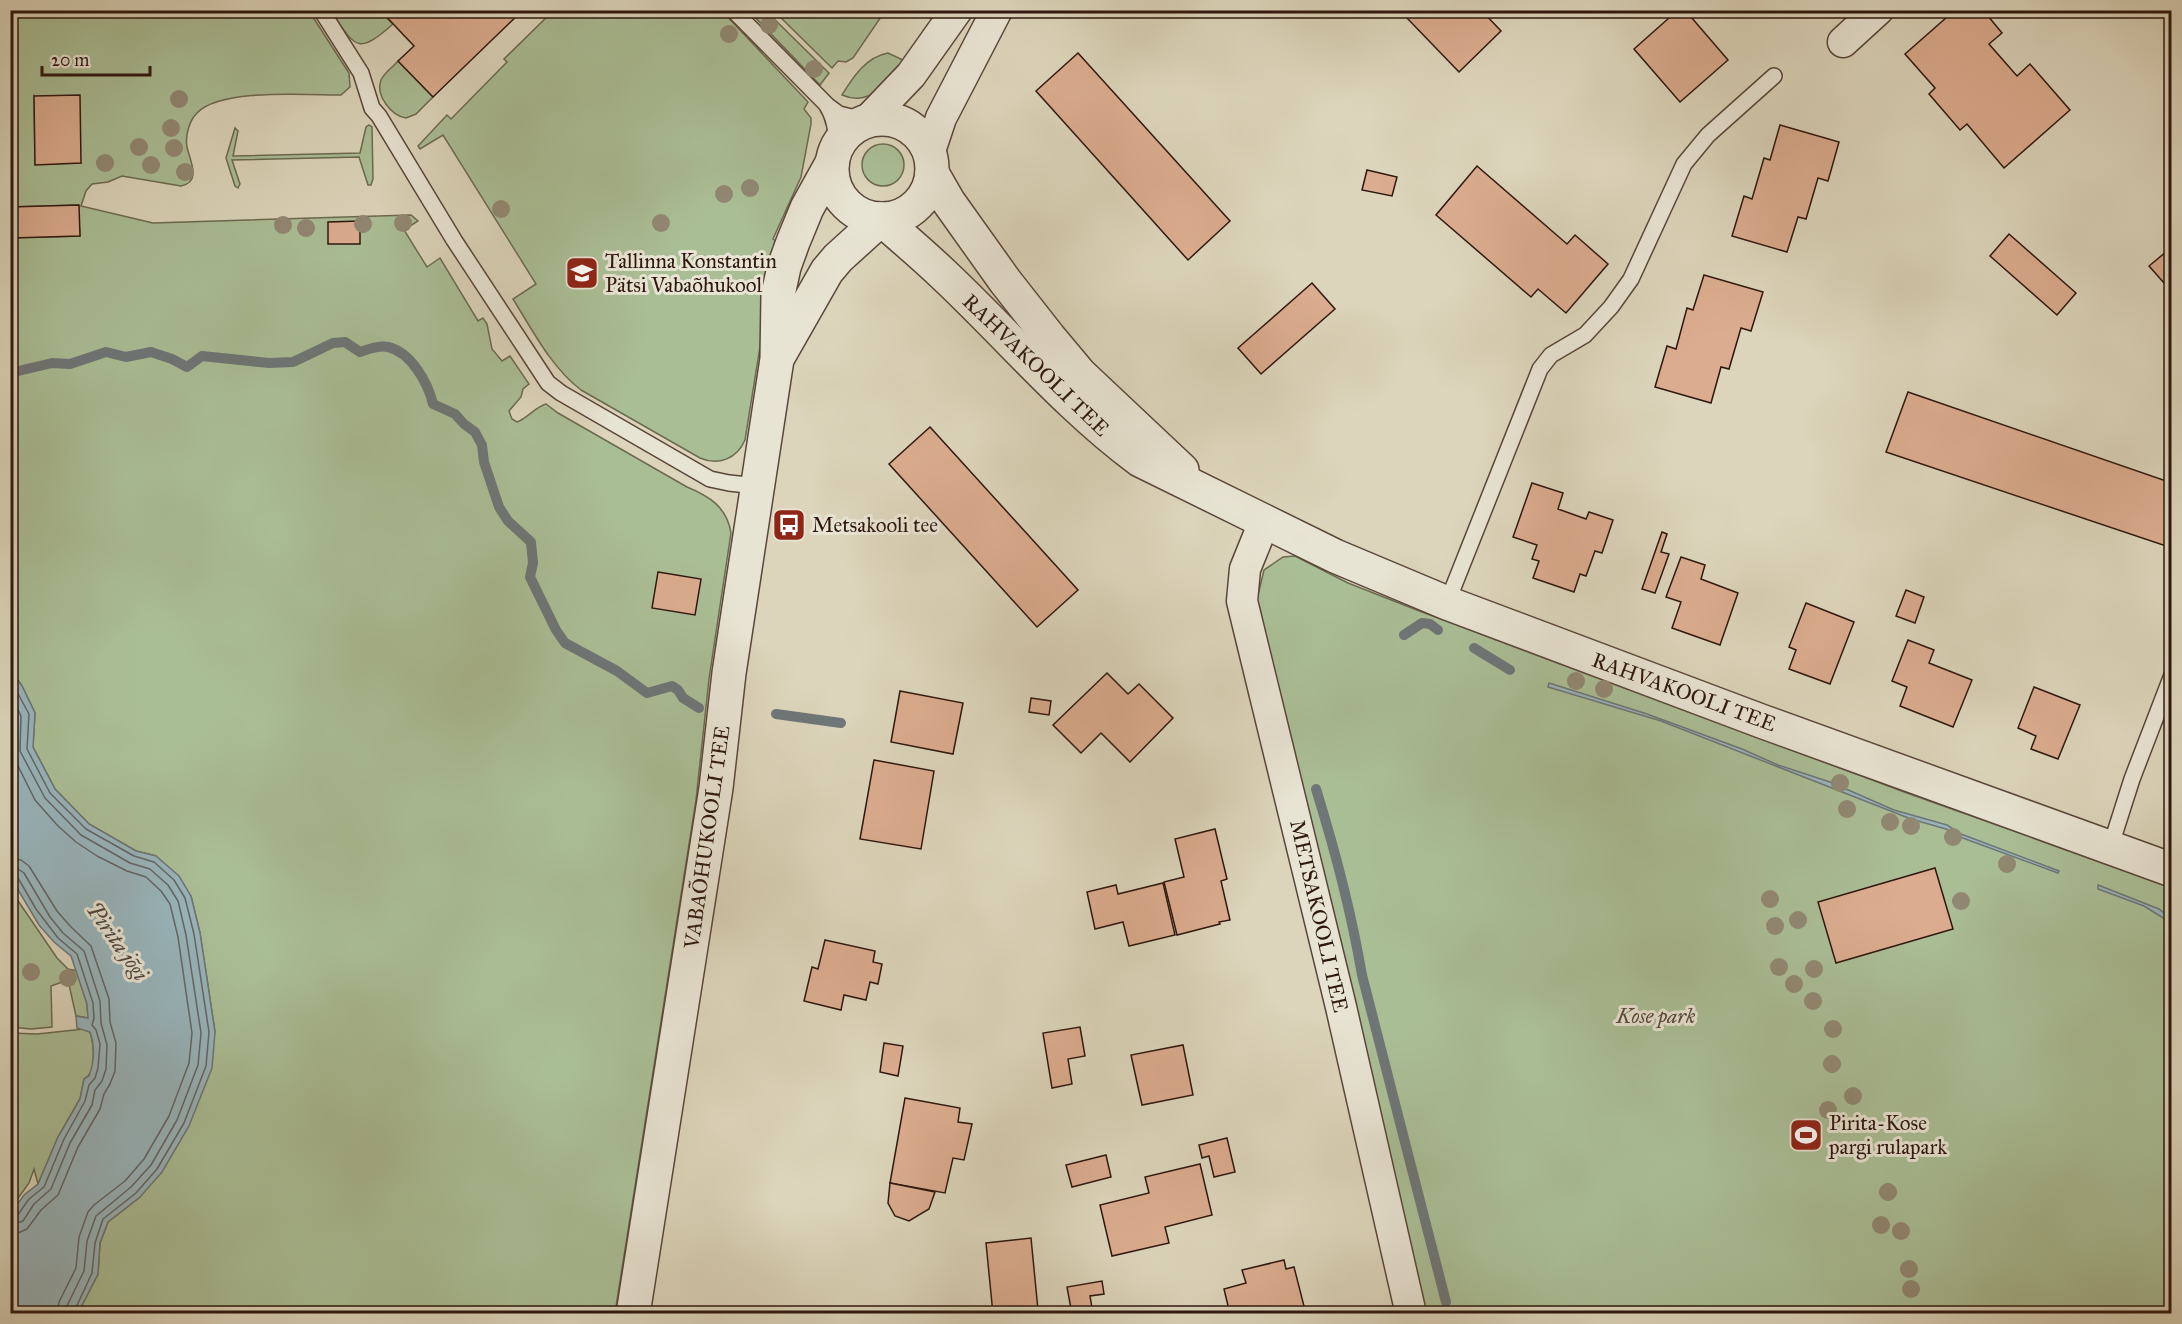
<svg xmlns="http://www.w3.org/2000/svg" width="2182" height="1324" viewBox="0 0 2182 1324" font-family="'IM FELL Great Primer',serif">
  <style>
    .green { fill: #aabe96; stroke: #6c6a52; stroke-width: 1.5; fill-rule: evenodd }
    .water { fill: #98b5bc; stroke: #6e7677; stroke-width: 1.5 }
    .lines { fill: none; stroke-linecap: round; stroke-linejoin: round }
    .shore { stroke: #636666; stroke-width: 1.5 }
    .stream { stroke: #6e7677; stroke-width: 10 }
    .building { fill: #dbac8f; stroke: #2e170f; stroke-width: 1.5 }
    .service-casing { stroke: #5a463a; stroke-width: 18 }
    .minor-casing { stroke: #5a463a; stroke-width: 33 }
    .tertiary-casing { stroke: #5a463a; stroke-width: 36 }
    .service { stroke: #e8e4d3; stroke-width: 15 }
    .minor { stroke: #e8e4d3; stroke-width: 30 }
    .tertiary { stroke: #e8e4d3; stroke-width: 33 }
    .tree { fill: #918873 }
    .labels { text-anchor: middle; stroke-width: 6; stroke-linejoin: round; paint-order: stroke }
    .poi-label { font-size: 21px; fill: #2e170f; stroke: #e8e4d3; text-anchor: start }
    .street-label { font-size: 21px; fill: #2e170f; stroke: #e8e4d3 }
    .park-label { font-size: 21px; font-style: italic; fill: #534938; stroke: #e8e4d3 }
    .water-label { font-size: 22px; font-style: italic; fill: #4e4643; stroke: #e8e4d3 }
  </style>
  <rect width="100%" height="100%" fill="#dcd5bb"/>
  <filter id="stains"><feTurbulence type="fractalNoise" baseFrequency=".00333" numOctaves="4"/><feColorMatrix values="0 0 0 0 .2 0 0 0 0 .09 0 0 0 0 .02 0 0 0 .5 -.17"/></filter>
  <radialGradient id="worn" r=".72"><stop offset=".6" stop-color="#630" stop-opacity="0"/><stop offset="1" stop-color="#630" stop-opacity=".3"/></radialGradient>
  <g class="green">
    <path d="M11,11H309L349,73L350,87L341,95C308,95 220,88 197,113C189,121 185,136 187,147C190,161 202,182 181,186L122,176L108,182L92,184L86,191L81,206L153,223L411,215L418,221L404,230L427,267L440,258L478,321L483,318L487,324L492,349L502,361L510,356L529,384L523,389L521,397L509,411L512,419L517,422C528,418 535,407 546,404L558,413L687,487C709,496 727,507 731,533L709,679L696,800L615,1313H78L98,1274L100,1243L108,1222L140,1197L215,1032L200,933L191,896L156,856L136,851L89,824L55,789L33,747L35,713L22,686L11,669L10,222L12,238L80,236L78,205L11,207ZM34,96L81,163H80L35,164Z"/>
    <path d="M331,11H380L393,24C357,56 355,47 331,11Z"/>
    <path d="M553,11H683L693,18L701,11H722L808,102L804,109L811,118V124L801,177L773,239L780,244L768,297L745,440C737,459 718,466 700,458L581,390C551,367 533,331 513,299L536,284L443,135L420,149L418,146L447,115L451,119L454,116L507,62L504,59Z"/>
    <polygon points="749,11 766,11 829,73 820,85"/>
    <polygon points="774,11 885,11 853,58 846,62 838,61 832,68"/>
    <path d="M888,53L905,61C887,80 872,108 842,95C853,77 866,57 888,53Z"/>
    <path d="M398,61L433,97L416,114L406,118C392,116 375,96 381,80C384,73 393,67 398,61Z"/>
    <polygon points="369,125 372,127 373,179 371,185 368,185 359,157 232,160 240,184 238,188 235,186 226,158 235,128 238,131 233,156 360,153 366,127"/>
    <circle cx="883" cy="165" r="21"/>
    <polygon points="1295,556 1348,583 1422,612 1907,793 2171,887 2171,1313 1420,1313 1257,599 1264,570 1283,557"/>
    <polygon points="10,889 57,958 68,969 77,971 87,1004 88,1018 76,1016 68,980 51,986 52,1027 31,1029 11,1027"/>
    <path d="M84,1029L90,1032C94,1045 97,1073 84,1079L80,1099L58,1137L38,1184L34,1169L29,1183L11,1208V1033L37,1034Z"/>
  </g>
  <g class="water">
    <path d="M10,669L22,686L35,713L33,747L55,789L89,824L136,851L156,856L179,876L191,896L200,933L215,1032L212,1068L189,1126L162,1172L140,1197L108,1222L100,1243L98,1274L78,1313H11V1213L24,1195L38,1184L58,1137L80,1099L84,1079L89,1076C94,1062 95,1046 90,1032L77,1028L76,1016L88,1018L87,1004L71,956L54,942L39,925L11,878Z"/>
    <polygon points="1549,683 1647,714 1742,749 1778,765 1830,782 1894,810 1947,825 1961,834 2059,871 2058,873 1960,837 1946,829 1911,819 1661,721 1548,687"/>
    <polygon points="2098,885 2159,909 2171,919 2171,923 2144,906 2098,889"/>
  </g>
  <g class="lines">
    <g class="shore">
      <polyline points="10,679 29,714 27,749 50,793 86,829 134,856 154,862 174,880 185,898 194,934 209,1032 206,1066 184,1123 157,1169 136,1193 103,1219 95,1243 92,1273 73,1314"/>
      <polyline points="10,692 21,716 20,751 45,798 81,835 130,863 150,869 168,885 178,901 186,935 201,1033 198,1065 177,1120 151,1165 131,1187 96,1216 87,1241 84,1271 67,1306 66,1314"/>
      <polyline points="10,750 35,800 58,826 76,842 97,856 127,871 146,877 161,891 170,904 178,937 192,1033 189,1063 169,1116 144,1159 125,1181 94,1205 88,1212 79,1237 76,1268 59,1302 57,1314"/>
      <polyline points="10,859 21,860 29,866 57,911 70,926 91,946 109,999 110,1022 116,1043 115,1071 110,1084 104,1094 100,1109 78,1147 58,1195 41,1210 27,1229 18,1233 10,1234"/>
      <polyline points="10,868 18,869 24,873 50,917 63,933 84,951 100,1001 101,1023 107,1045 106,1069 102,1081 95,1090 92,1105 70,1143 51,1189 34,1204 23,1221 10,1225"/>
      <polyline points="10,875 18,878 36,909 58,938 77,954 93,1003 94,1018 92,1025 96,1030 100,1044 98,1068 95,1078 89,1085 85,1101 64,1139 44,1187 29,1199 17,1216 10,1218"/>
    </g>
    <g class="stream">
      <path d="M10,373L52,363L70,364L106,352L126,357L151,352L172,359L187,367L202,356L269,363L293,362L333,343L345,342L360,352C369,349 379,345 388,347C411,352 428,383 433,404L455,414L464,424L475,432L482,445L484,462L499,507L508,521L531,542L533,563L530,577L556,630L565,643L617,671L647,693L672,686L678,690L683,698L699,708"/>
      <polyline points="1404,635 1422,623 1430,624 1438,630"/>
      <polyline points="1474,648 1510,670"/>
      <polyline points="776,714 841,723"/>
      <path d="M1316,789C1335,850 1351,911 1362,975L1446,1302"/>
    </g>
  </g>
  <g class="building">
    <polygon points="380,10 523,10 433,97 398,61 414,46"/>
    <polygon points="1412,10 1485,10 1483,12 1501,31 1459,72 1406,17"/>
    <polygon points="1678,10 1685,10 1728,60 1680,102 1634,49"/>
    <polygon points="1955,10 1983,10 2002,33 1989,44 2017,76 2030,64 2070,110 2004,168 1967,124 1960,130 1929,94 1935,88 1905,54"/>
    <polygon points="1078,53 1230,221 1188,260 1036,91"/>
    <polygon points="80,95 81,163 35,165 34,96"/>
    <polygon points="1780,125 1839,142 1828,181 1818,178 1806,219 1798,217 1787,252 1732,236 1744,196 1752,199 1764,158 1770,160"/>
    <polygon points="1477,166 1567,244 1575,235 1608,264 1566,313 1538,289 1531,297 1436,215"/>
    <polygon points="1367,170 1397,177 1392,196 1362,190"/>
    <polygon points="79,205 80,236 11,238 10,207"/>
    <polygon points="360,221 360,244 328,244 328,222"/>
    <polygon points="2009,234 2076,293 2057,315 1990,256"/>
    <polygon points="2172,247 2172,292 2149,266"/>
    <polygon points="1704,275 1763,292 1751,331 1741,328 1729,369 1721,367 1711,403 1655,387 1667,346 1676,349 1687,308 1693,310"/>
    <polygon points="1312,283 1335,309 1261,374 1238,348"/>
    <polygon points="1908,392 2172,483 2172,548 1886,452"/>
    <polygon points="930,427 1078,590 1037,627 889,464"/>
    <polygon points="1532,483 1563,493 1558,509 1586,519 1589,512 1613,520 1602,553 1595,551 1586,576 1580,574 1574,592 1533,578 1539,561 1532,559 1537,545 1513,537"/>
    <polygon points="1662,532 1667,534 1661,552 1669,554 1655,593 1642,589"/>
    <polygon points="1681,557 1705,565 1701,579 1738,593 1720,645 1672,628 1681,602 1666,597"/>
    <polygon points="658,572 701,579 695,615 652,608"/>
    <polygon points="1906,590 1924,597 1915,623 1896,616"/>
    <polygon points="1806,603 1854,622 1830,684 1789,669 1796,650 1789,647"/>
    <polygon points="1908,640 1934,650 1929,663 1972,680 1953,727 1900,706 1907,687 1892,681"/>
    <polygon points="1107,673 1128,694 1139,684 1173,718 1130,762 1101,733 1081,753 1053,725"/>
    <polygon points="2034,687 2080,705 2058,759 2031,749 2036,736 2018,728"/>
    <polygon points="900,691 963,703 953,754 891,742"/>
    <polygon points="1031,698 1051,701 1049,715 1029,712"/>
    <polygon points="874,760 934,771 921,849 860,839"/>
    <polygon points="1215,829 1227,879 1221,881 1230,920 1219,922 1220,924 1177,935 1164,882 1184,877 1175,839"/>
    <polygon points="1935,868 1953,929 1836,963 1818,902"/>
    <polygon points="1163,883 1175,935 1129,946 1123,922 1095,929 1087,892 1116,885 1118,894"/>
    <polygon points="825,940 875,951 873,962 882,964 878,984 870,982 866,1000 844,995 841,1010 804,1001 812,967 818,969"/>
    <polygon points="1080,1027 1085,1056 1068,1059 1072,1084 1052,1088 1043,1033"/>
    <polygon points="884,1043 903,1046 898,1076 880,1072"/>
    <polygon points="1183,1045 1193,1095 1142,1105 1131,1055"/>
    <polygon points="905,1098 960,1108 958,1122 972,1124 964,1160 953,1158 945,1193 890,1183"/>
    <polygon points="1227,1138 1235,1172 1214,1177 1209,1156 1202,1158 1199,1145"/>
    <polygon points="1106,1155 1111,1177 1072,1187 1066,1165"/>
    <polygon points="1200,1164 1212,1215 1165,1227 1169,1243 1112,1256 1100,1205 1149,1193 1145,1177"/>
    <polygon points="890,1183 935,1192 929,1209 909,1221 895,1216 888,1203"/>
    <polygon points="1031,1238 1038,1310 993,1314 986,1243"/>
    <polygon points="1284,1260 1286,1269 1294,1267 1306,1314 1230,1314 1224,1289 1246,1283 1242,1270"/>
    <polygon points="1102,1281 1104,1294 1090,1296 1093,1314 1072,1314 1067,1287"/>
  </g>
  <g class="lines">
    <g class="service-casing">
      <g id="service">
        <polyline points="321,10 361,73 372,108 379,116 454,240 548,383 561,393 710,479 729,483 757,486"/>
        <path d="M733,10L826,104C835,118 836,130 837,146"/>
        <polyline points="828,106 839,114 867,121"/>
        <polyline points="1447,603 1540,369 1551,355 1585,335 1611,307 1631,279 1684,164 1708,135 1774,76"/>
        <polyline points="2110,848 2132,779 2172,675"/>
      </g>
    </g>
    <g class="minor-casing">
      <g id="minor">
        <polyline points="1843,42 1878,10"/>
        <polyline points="867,121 911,75 957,10"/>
        <polyline points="930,151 941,118 997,10"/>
        <polyline points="1264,522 1245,569 1242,601 1341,1007 1411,1314"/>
      </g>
    </g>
    <g class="tertiary-casing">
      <g id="tertiary">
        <circle cx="882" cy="169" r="50"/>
        <polyline points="932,173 948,201 1005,281 1049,337 1080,374 1182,470"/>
        <path d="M881,219C902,237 923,255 943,274C1009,336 1067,406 1140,460L1335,556L1447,603L1761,721L2172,870"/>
        <polyline points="778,357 827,271 838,258 881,219"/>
        <polyline points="633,1314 716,788 729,673 777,359 778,295 784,267 793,242 807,208 832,163"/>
      </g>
    </g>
    <use href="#service" class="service"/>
    <use href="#minor" class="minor"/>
    <use href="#tertiary" class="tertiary"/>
  </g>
  <g class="tree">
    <circle cx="769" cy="25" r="9"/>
    <circle cx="729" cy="34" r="9"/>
    <circle cx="814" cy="69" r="9"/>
    <circle cx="179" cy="99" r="9"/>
    <circle cx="171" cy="128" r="9"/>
    <circle cx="139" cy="147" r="9"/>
    <circle cx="174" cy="148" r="9"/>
    <circle cx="105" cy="163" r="9"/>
    <circle cx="151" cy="165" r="9"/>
    <circle cx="185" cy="172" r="9"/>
    <circle cx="750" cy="188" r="9"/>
    <circle cx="724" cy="194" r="9"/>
    <circle cx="501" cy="209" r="9"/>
    <circle cx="403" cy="223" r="9"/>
    <circle cx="661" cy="223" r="9"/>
    <circle cx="363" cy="224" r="9"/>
    <circle cx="283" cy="225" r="9"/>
    <circle cx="306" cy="228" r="9"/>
    <circle cx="1576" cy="681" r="9"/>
    <circle cx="1604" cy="689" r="9"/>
    <circle cx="1840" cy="783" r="9"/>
    <circle cx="1847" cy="809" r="9"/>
    <circle cx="1890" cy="822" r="9"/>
    <circle cx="1911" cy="826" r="9"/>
    <circle cx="1953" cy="837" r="9"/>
    <circle cx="2007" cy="864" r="9"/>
    <circle cx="1770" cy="899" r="9"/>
    <circle cx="1961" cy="901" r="9"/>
    <circle cx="1798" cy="920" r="9"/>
    <circle cx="1775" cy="926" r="9"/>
    <circle cx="1779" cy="967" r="9"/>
    <circle cx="1814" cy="969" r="9"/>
    <circle cx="31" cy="972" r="9"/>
    <circle cx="68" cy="978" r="9"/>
    <circle cx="1794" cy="984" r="9"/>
    <circle cx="1813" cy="1001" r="9"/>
    <circle cx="1833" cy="1029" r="9"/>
    <circle cx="1832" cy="1064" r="9"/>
    <circle cx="1853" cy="1096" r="9"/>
    <circle cx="1828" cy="1110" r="9"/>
    <circle cx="1888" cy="1192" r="9"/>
    <circle cx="1881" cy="1225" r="9"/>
    <circle cx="1901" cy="1231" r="9"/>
    <circle cx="1909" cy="1269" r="9"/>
    <circle cx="1911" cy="1289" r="9"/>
  </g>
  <defs>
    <g id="school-square" transform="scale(1.725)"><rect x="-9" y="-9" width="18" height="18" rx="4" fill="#8f2418" stroke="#e8e4d3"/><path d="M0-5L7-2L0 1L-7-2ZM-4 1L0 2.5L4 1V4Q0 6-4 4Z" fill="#fff"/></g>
    <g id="bus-square" transform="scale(1.725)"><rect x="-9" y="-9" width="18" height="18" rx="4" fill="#8f2418" stroke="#e8e4d3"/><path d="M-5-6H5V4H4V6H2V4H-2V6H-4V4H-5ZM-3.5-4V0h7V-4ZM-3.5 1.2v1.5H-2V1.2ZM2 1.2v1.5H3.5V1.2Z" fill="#fff"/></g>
    <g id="stadium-square" transform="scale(1.725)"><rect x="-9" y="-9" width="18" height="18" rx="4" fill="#8f2418" stroke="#e8e4d3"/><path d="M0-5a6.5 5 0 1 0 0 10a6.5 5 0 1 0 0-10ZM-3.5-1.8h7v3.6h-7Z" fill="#fff"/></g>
  </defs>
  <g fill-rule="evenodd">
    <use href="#school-square" x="582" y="273"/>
    <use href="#bus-square" x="789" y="525"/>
    <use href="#stadium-square" x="1806" y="1135"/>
  </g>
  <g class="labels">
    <g class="poi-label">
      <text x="605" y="268">Tallinna Konstantin<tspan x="605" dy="24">Pätsi Vabaõhukool</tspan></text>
      <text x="812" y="532">Metsakooli tee</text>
      <text x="1829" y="1130">Pirita-Kose<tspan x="1829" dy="24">pargi rulapark</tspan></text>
    </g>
    <g class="street-label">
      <text transform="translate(1036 365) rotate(44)" y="7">RAHVAKOOLI TEE</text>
      <text transform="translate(1684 692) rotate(20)" y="7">RAHVAKOOLI TEE</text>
      <text transform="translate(707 837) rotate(-82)" y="7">VABAÕHUKOOLI TEE</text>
      <text transform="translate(1319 916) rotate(77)" y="7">METSAKOOLI TEE</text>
    </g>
    <g class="park-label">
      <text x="1656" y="1023">Kose park</text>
    </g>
    <g class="water-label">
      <text transform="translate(118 941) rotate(55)" y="8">Pirita jõgi</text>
    </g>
  </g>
  <rect width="2182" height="1324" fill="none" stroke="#dcd5bb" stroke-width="36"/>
  <rect x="12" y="12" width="2158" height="1300" fill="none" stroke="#2e170f" stroke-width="3"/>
  <rect x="18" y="18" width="2146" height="1288" fill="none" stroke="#2e170f" stroke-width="1.5"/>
  <path d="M42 66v9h108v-9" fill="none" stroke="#2e170f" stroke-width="3"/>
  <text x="51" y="66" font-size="18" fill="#2e170f" stroke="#e8e4d3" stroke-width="4.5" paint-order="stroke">20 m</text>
  <rect width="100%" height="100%" filter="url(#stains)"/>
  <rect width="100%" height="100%" fill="url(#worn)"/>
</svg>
